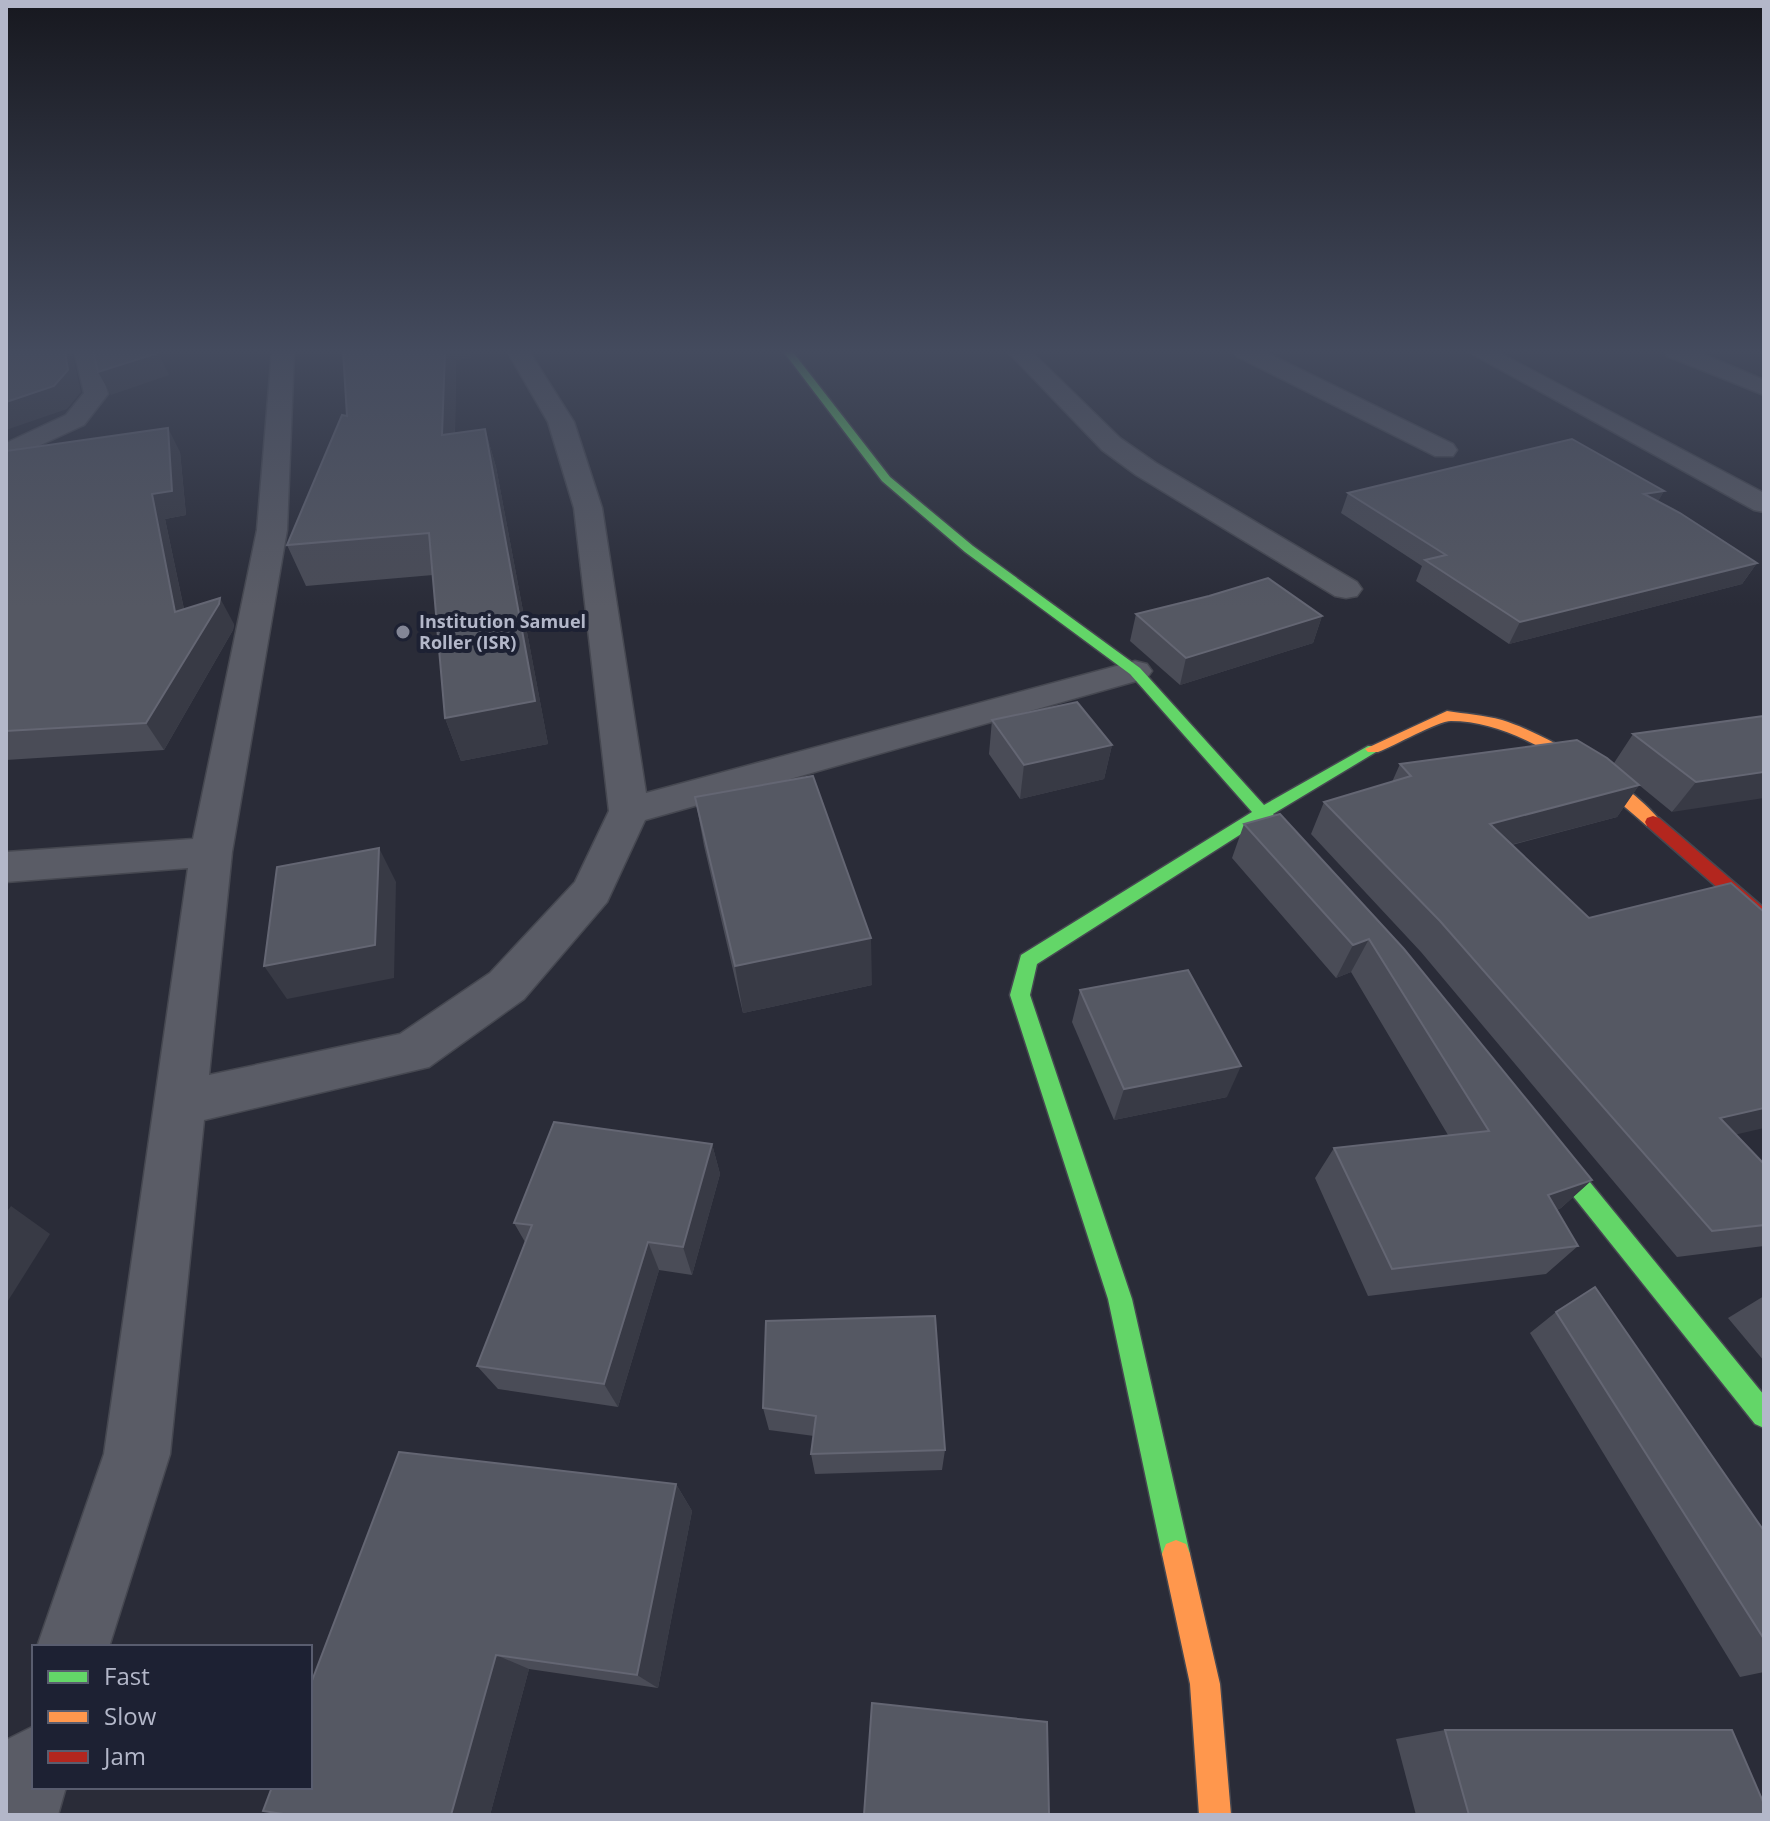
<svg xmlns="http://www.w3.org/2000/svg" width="1770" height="1821" viewBox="0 0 1770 1821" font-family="'Open Sans',sans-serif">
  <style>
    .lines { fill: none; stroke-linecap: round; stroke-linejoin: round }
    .street-casing { stroke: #464851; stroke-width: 3 }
    .fast-casing { stroke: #464851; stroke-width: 3 }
    .slow-casing { stroke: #464851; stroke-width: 3 }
    .jam-casing { stroke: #464851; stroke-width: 3 }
    .street { fill: #5a5c66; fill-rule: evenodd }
    .fast { fill: #63d668; fill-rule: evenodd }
    .slow { fill: #ff974d; fill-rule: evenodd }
    .jam { fill: #b3261e; fill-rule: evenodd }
    .wall { fill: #4a4c57 }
    .shaded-wall { fill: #383a45 }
    .building { fill: #555863; stroke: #646673; stroke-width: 2 }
    .poi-dot { fill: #838696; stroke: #1d2133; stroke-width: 3 }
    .labels { text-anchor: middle; stroke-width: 8; stroke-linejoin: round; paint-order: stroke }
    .far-poi-label { font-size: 18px; font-weight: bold; fill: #b3b7c9; stroke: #1d2133; text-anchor: start }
  </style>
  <rect width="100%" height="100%" fill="#2a2c38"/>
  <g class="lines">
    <g class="street-casing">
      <g id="street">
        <polygon points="74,351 96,351 108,394 84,425 6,461 6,443 66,415 84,393"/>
        <polygon points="272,351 294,351 287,530 232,852 209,1075 400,1034 490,973 575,882 609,811 574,508 548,422 507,351 529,351 574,422 602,508 646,793 1135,661 1147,664 1152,671 1147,678 645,820 607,902 524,999 429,1067 204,1120 170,1454 109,1647 37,1647 104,1454 188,868 6,882 6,852 193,839 257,530"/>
        <polygon points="1007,351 1031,351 1120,438 1156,463 1357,582 1362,589 1357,596 1346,598 1335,596 1136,475 1102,450"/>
        <polygon points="1233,351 1263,351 1453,444 1457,450 1453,456 1435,456 1236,356"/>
        <polygon points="1467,351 1496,351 1764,493 1764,512 1754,510"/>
        <polygon points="1664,351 1696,351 1764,380 1764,395 1667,356"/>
        <polygon points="34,1726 34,1787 66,1787 58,1815 6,1815 6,1740"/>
      </g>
    </g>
    <g class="fast-casing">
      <g id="fast">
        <polygon points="783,351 792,351 890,477 973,546 1140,668 1264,805 1368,746 1378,746 1381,749 1273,814 1288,833 1286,837 1274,837 1260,822 1037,964 1030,995 1132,1299 1190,1554 1186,1564 1176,1568 1166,1564 1162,1554 1108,1299 1010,995 1021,955 1252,812 1130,674 965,552 882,481"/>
        <polygon points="1545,1134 1553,1137 1764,1395 1764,1428 1755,1424 1537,1151 1534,1144 1537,1137"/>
      </g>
    </g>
    <g class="slow-casing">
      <g id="slow">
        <path d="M1447,711C1465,714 1484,715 1502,720C1545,733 1635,786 1661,822L1659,826H1647C1597,782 1522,721 1451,721C1438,721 1394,746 1378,752H1368L1365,749Z"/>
        <polygon points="1176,1540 1186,1544 1190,1554 1220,1684 1231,1815 1199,1815 1190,1684 1162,1554 1166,1544"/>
      </g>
    </g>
    <g class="jam-casing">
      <polygon id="jam" points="1653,816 1659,818 1764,908 1764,925 1758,923 1647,826 1645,822 1647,818"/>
    </g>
    <use href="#street" class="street"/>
    <use href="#fast" class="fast"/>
    <use href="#slow" class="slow"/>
    <use href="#jam" class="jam"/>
  </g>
  <g class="wall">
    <polygon points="343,351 471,358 456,360 455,433 485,429 496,467 548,744 461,761 445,718 433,575 306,586 287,545 347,416"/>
    <polygon points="6,451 180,452 186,515 165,519 184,609 234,624 233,630 164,750 6,760"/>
    <polygon points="1664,491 1658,501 1757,563 1742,584 1509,644 1416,581 1422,566 1341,513 1348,493"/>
    <polygon points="1209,596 1322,616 1313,643 1180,685 1130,641 1136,614"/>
    <polygon points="1764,716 1672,812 1639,785 1617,817 1512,845 1736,1135 1764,1164 1764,1246 1677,1257 1421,952 1311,834 1324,802 1392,782 1400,764 1614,763 1633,734"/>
    <polygon points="992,720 1112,745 1104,779 1020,799 989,754"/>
    <polygon points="695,797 872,985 743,1013 704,846"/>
    <polygon points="1280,814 1592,1180 1561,1208 1557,1210 1578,1246 1546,1274 1368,1296 1315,1178 1334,1148 1448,1135 1351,972 1336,978 1232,858 1244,824"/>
    <polygon points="1080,990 1227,1097 1114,1120 1072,1022"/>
    <polygon points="712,1144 720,1174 692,1275 659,1270 618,1407 498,1389 477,1366 525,1242 514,1223"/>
    <polygon points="1764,1296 1764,1361 1728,1318"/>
    <polygon points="1556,1312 1764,1531 1764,1672 1740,1677 1530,1333"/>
    <polygon points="766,1321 945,1450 942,1470 815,1474 811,1454 814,1436 769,1430 763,1408"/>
    <polygon points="676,1484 692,1511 658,1688 529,1669 490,1815 290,1815"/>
    <polygon points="1445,1730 1764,1815 1416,1815 1396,1739"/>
  </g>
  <g class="shaded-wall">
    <polygon points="65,351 72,351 81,392 67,409 6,430 6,402"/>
    <polygon points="445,351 470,351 471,358 456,360 454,473 442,435"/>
    <polygon points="158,353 169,375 111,395 98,372"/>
    <polygon points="168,428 180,452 186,515 165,519 190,638 175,612 152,494"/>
    <polygon points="485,429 496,467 548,744 461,761 445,718"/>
    <polygon points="1664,491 1652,512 1644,494"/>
    <polygon points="1757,563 1742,584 1509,644 1520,622"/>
    <polygon points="220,598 234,624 233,630 164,750 146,723"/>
    <polygon points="1322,616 1313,643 1180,685 1186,658"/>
    <polygon points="1112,745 1104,779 1020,799 1024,765"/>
    <polygon points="1764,772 1764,798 1672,812 1696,782"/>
    <polygon points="1639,785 1617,817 1471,855 1490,824"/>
    <polygon points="379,848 396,882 394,978 287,999 264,966"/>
    <polygon points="871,938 872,985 743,1013 735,966"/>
    <polygon points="1369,939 1351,972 1336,978 1353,945"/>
    <polygon points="1241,1066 1227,1097 1114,1120 1124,1089"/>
    <polygon points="1764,1108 1764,1128 1687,1146 1720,1118"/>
    <polygon points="712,1144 720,1174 692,1275 683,1247"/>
    <polygon points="1592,1180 1561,1208 1518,1224 1548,1195"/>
    <polygon points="11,1206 50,1234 6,1304 6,1213"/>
    <polygon points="648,1242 659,1270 618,1407 604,1384"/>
    <polygon points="676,1484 692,1511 658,1688 637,1675"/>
    <polygon points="496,1655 529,1669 490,1815 451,1815"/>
  </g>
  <g class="building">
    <polygon points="6,351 65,351 68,370 54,386 6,402"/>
    <polygon points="93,351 155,351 158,353 98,372"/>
    <polygon points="343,351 445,351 442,435 485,429 535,701 445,718 429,533 287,545 342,415 347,416"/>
    <polygon points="168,428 172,491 152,494 175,612 220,598 219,604 146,723 6,731 6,451"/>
    <polygon points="1572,439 1664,491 1644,494 1680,513 1757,563 1520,622 1425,560 1446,555 1348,493"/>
    <polygon points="1268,578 1322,616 1186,658 1136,614 1209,596"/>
    <polygon points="1077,702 1112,745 1024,765 992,720"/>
    <polygon points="1764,716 1764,772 1696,782 1633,734"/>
    <polygon points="1577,740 1607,758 1639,785 1490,824 1589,918 1731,883 1764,912 1764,1108 1720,1118 1764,1164 1764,1225 1712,1231 1440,921 1324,802 1411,776 1400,764"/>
    <polygon points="813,776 871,938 735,966 695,797"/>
    <polygon points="1280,814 1404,949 1592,1180 1548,1195 1578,1246 1392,1269 1334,1148 1489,1131 1369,939 1353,945 1244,824"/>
    <polygon points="379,848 375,945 264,966 277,867"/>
    <polygon points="1188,970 1241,1066 1124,1089 1080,990"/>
    <polygon points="554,1122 712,1144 683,1247 648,1242 604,1384 477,1366 532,1225 514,1223"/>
    <polygon points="1595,1287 1764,1531 1764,1639 1556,1312"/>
    <polygon points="935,1316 945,1450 811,1454 816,1416 763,1408 766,1321"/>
    <polygon points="399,1452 676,1484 637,1675 496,1655 451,1815 290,1815 263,1811 272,1787 310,1787 310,1686"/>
    <polygon points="872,1703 1047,1722 1049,1815 864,1815"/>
    <polygon points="1445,1730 1732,1730 1764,1804 1764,1815 1469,1815"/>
  </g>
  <linearGradient id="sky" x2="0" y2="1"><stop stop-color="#17181f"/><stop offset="0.58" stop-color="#444b5e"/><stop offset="1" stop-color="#444b5e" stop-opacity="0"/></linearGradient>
  <rect width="1770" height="606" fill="url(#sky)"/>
  <circle class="poi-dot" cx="403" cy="632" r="8"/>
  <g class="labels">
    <g class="far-poi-label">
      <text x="419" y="628">Institution Samuel<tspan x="419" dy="21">Roller (ISR)</tspan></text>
    </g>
  </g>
  <rect width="1770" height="1821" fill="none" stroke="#b3b7c9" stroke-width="16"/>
  <rect x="32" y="1645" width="280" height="144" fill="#1d2133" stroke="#595d6f" stroke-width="2"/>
  <rect x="48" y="1671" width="40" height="12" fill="#63d668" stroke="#595d6f" stroke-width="2"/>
  <text x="104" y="1685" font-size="24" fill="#b3b7c9">Fast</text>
  <rect x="48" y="1711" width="40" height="12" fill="#ff974d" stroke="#595d6f" stroke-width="2"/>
  <text x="104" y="1725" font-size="24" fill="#b3b7c9">Slow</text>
  <rect x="48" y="1751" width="40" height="12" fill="#b3261e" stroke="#595d6f" stroke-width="2"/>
  <text x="104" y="1765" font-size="24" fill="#b3b7c9">Jam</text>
</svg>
